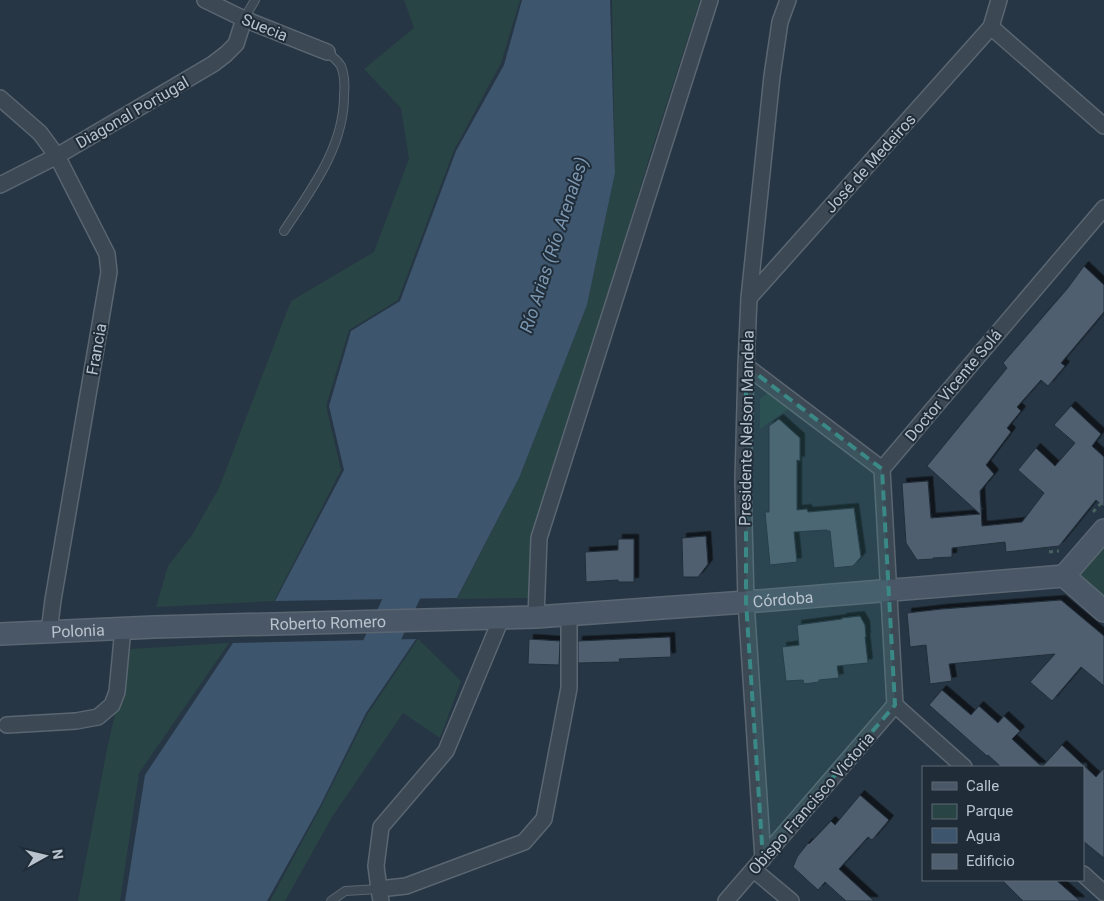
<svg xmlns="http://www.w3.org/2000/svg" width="1104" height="901" viewBox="0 0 1104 901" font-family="Roboto,sans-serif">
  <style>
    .green { fill: #294445 }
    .water { fill: #3d556d }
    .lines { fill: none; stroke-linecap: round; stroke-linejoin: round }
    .river { stroke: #3d556d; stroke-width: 34 }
    .building { fill: #505f6f; stroke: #222f3b; filter: url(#shadow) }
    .lane-casing { stroke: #5a6671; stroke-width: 10 }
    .street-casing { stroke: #5a6671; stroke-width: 18 }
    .secondary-casing { stroke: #5a6671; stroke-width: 24 }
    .path { stroke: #486161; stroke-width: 3; stroke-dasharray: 4 4; stroke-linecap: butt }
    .lane { stroke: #3c4854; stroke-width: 8 }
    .street { stroke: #3c4854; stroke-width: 15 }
    .secondary { stroke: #4a5767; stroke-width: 21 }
    .marked { fill: #3a8986; fill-opacity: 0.2; stroke: #3a8986; stroke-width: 4; stroke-dasharray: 10 6; stroke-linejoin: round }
    .labels { text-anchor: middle; stroke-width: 4; stroke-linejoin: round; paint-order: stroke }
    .street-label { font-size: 16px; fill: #b9c3cd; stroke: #202d39 }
    .water-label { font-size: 18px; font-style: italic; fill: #7a96b0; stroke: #202d39 }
  </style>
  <defs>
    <filter id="shadow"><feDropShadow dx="4.5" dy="-4.5" stdDeviation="0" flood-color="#0009"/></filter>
  </defs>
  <rect width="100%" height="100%" fill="#273644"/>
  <g class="green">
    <polygon points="404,0 520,0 501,63 454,150 398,300 349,330 326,406 341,470 274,601 156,607 168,566 192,535 219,488 291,301 374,252 409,159 401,108 364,69 414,28"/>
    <polygon points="612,0 700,0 651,152 534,540 532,598 457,599 519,478 587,305 615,173"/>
    <polygon points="768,393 788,409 760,429 760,399"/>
    <polygon points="1104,543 1104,599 1076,575"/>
    <polygon points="418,639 461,681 440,738 403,713 332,817 285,901 270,901 321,807 367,715"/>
    <polygon points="229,643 139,773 120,901 78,901 107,749 130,649"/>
  </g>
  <g class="water">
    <polygon points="522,0 610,0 615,173 587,305 519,478 457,598 275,601 344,470 329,406 351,331 400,301 456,151 504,65"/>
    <polygon points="416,639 366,713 320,806 267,901 125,901 145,775 233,643"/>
  </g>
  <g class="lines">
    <polyline class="river" points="352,668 372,662 409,582 427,561"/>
  </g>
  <g class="building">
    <polygon points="1084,266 1104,285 1104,312 1061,363 1065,366 1048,386 1041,380 1017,407 1021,411 1007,428 1011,432 986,465 994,474 980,491 982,526 1022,522 1044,493 1018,470 1036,448 1055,466 1075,443 1054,425 1071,406 1101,434 1092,446 1104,457 1104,507 1096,500 1059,546 1006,552 1005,542 952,548 952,557 933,558 933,559 917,560 906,543 902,483 928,481 931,518 980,514 927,466 1007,368 1003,363 1067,289"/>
    <polygon points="779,419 800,438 800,461 797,460 797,510 807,509 808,512 854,508 861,557 853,566 834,568 830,531 827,531 827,530 794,532 797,562 770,565 765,512 769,512 769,426"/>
    <polygon points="706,536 708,564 698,577 683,577 682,538"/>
    <polygon points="618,539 634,539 634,582 618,582 618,580 586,582 585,552 618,550"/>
    <polygon points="1061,600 1104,636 1104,686 1081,667 1052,701 1030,682 1055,654 949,664 952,681 930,684 926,645 910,647 907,613 942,609"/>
    <polygon points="860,616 865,625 866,637 865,637 868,663 837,666 839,678 819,680 819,682 804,684 803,680 786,681 782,647 799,645 797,625 842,619 842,618"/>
    <polygon points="670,637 671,657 619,659 620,662 578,663 578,641"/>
    <polygon points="529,639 560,641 559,665 528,664"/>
    <polygon points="942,690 971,715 979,706 998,723 1004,716 1020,731 1012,739 1042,767 1062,745 1096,777 1104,768 1104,858 1083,841 1083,767 1001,767 988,755 987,756 929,705"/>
    <polygon points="860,795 889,820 872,840 868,837 839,869 874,901 846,901 825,882 818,890 793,867 797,857 808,843 809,844 831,821 835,825"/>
    <polygon points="1002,880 1056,880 1080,901 1023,901"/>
  </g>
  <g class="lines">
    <g class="lane-casing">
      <g id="lane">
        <polyline points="244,19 255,0"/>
        <path d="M284,231C311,190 344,147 344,96C345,86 345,76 341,66C338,61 332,56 327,52"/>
        <polyline points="331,901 345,891 379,889"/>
      </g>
    </g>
    <g class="street-casing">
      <g id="street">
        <polyline points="205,0 244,19 327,52"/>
        <polyline points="991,27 1104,126"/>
        <polyline points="0,98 40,133 57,156 107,254 109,272 53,600 49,632"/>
        <polyline points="0,185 57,156 213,64 226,54 236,44 244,19"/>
        <polyline points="749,298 991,27 999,0"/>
        <polyline points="746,366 882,469"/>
        <polyline points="536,617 539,538 710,0"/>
        <polyline points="7,725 76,721 98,717 112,705 117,692 123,628"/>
        <polyline points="964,767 895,705 882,469 1104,208"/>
        <polyline points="763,859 746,602 743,481 746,366 749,298 772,76 780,22 788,0"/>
        <polyline points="754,870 791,901"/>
        <polyline points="1083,874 1104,893"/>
        <polyline points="379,889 376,866 381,827 446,751 501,619"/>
        <polyline points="381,901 379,889 406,886 524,842 544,819 569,688 569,615"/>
        <polyline points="726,901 895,705"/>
      </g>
    </g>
    <g class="secondary-casing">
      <g id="secondary">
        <polyline points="1104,530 1064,576 1104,611"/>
        <path id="s1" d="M0,634L154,627L536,617L746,602L1064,576"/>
      </g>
    </g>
    <g class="path">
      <polyline points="1093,512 1104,500"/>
      <polyline points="1049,552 1059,551"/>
    </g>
    <use href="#lane" class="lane"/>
    <use href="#street" class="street"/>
    <use href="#secondary" class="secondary"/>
  </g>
  <path class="marked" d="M746,366L882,469L895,705L763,859L746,602Z"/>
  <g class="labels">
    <g class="street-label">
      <text transform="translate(265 27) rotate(22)" y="6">Suecia</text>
      <text transform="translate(132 112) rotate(-30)" y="6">Diagonal Portugal</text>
      <text transform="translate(870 163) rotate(-48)" y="6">José de Medeiros</text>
      <text transform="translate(96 349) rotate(-80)" y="6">Francia</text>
      <text transform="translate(953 385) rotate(-50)" y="6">Doctor Vicente Solá</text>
      <text transform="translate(746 428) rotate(-89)" y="6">Presidente Nelson Mandela</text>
      <text dy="6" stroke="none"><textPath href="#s1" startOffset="784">Córdoba</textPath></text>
      <text dy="6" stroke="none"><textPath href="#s1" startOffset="328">Roberto Romero</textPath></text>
      <text dy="6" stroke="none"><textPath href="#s1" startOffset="78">Polonia</textPath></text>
      <text transform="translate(811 803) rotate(-49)" y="6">Obispo Francisco Victoria</text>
    </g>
    <g class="water-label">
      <text transform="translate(554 245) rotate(-72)" y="6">Río Arias (Río Arenales)</text>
    </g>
  </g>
  <rect x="922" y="766" width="162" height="115" fill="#202d39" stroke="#5d6974"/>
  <rect x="932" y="782" width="25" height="8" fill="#4a5767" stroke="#5d6974"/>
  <text x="966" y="791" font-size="15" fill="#b9c3cd">Calle</text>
  <rect x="932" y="804" width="25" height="15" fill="#294445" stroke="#5d6974"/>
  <text x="966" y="816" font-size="15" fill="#b9c3cd">Parque</text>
  <rect x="932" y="828" width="25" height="15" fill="#3d556d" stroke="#5d6974"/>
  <text x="966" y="841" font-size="15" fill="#b9c3cd">Agua</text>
  <rect x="932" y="854" width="25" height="15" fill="#505f6f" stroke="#5d6974"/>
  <text x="966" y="866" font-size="15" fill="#b9c3cd">Edificio</text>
  <g transform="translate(45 856) rotate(82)" stroke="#202d39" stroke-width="4" paint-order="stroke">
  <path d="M0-4L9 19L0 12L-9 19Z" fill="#b9c3cd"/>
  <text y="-8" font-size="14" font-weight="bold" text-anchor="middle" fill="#b9c3cd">N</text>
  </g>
</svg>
